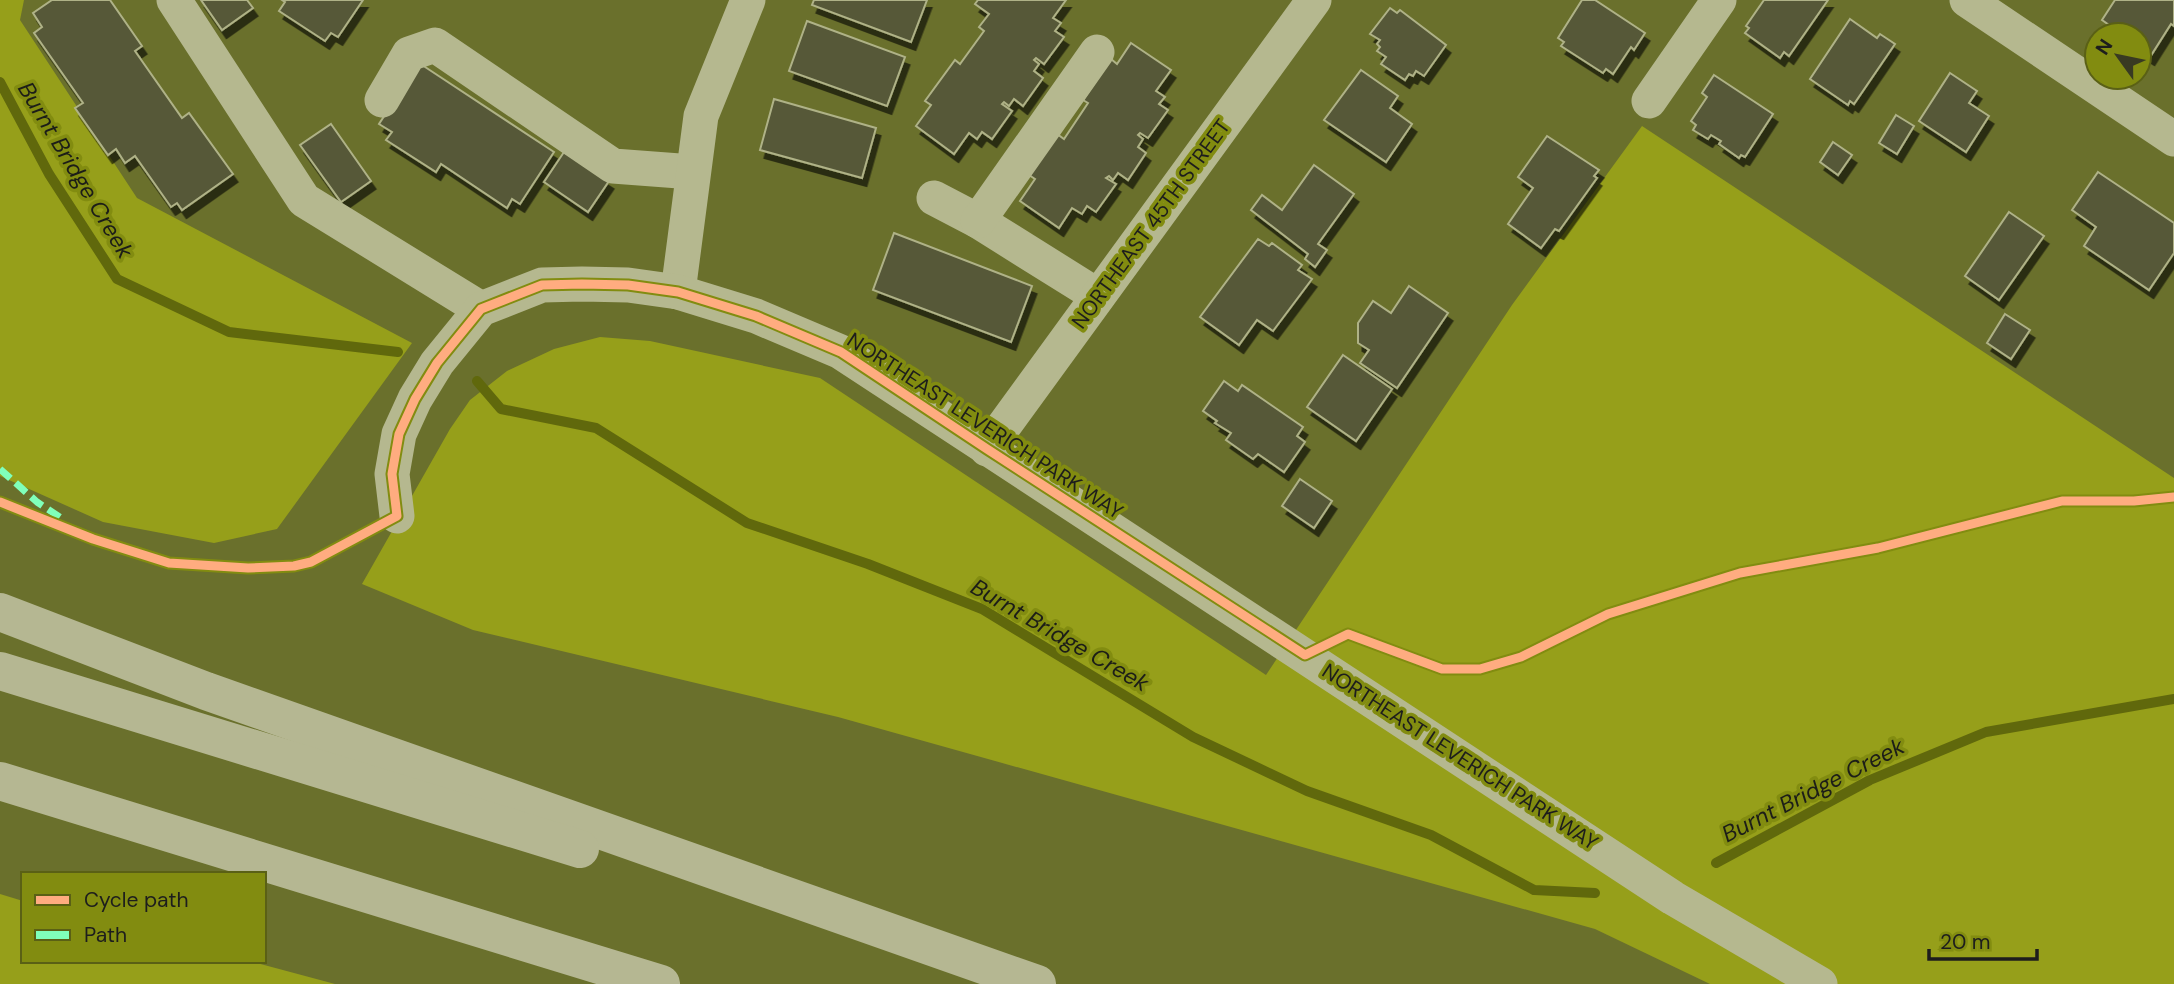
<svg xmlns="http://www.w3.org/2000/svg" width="2174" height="984" viewBox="0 0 2174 984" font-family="'DM Sans',sans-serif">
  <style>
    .green { fill: #969f1a }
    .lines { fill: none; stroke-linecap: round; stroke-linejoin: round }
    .stream { stroke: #60680c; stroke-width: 10 }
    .building { fill: #565837; stroke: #afb287; stroke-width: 2; filter: url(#shadow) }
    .minor { stroke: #b5b88f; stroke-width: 35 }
    .highway { stroke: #b5b792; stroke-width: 38 }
    .quiet { stroke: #80ffba; stroke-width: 7; stroke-dasharray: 14 7; stroke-linecap: butt }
    .cycleway-casing { stroke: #828c10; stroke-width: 13 }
    .cycleway { stroke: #ffac80; stroke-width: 9 }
    .labels { text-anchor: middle; stroke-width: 7; stroke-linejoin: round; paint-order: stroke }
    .street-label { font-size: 21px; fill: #1d1d1d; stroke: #828c10 }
    .water-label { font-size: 23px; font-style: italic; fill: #1c1d18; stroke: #828c10 }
  </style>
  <defs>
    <filter id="shadow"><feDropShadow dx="4.5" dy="8" stdDeviation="0" flood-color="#0009"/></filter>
  </defs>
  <rect width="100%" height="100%" fill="#6a702c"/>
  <g class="green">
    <polygon points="0,0 24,0 20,20 137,198 412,343 277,529 214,543 103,522 0,476"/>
    <polygon points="1642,126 2174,478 2174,984 1710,984 1595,929 838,717 473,630 362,584 450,429 470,400 507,371 554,349 600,337 650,341 820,378 1266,675 1512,305"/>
    <polygon points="0,894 23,901 23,961 249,961 335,984 0,984"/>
  </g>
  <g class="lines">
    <g class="stream">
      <polyline points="0,82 49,174 117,279 229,332 398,352"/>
      <polyline points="477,381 501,409 596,428 747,523 868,564 982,609 1193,737 1307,791 1431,835 1534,890 1595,893"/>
      <polyline points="1716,863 1870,780 1986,732 2174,699"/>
    </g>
  </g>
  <g class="building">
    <polygon points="52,0 110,0 142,46 135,51 182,118 189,113 233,174 182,210 177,203 171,207 135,156 125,163 116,149 108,155 75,108 83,103 34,33 42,27 33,13"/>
    <polygon points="201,0 247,0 253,8 222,30"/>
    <polygon points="282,0 363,0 338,37 331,33 325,41 279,11 285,2"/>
    <polygon points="814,0 927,0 911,42 812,5"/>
    <polygon points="978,0 1066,0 1053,18 1061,23 1055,31 1064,37 1044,64 1036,58 1034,60 1039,64 1034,71 1043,78 1023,106 1014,99 1009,106 1004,102 1002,104 1012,111 992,139 982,132 977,139 969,133 954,154 916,126 931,105 925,101 955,60 960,64 984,31 979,27 989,14 975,4"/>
    <polygon points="1582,0 1595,0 1645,33 1634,50 1631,47 1613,74 1606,69 1603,73 1561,46 1564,42 1558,38"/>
    <polygon points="1764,0 1828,0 1789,56 1784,52 1780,58 1745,33 1749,28 1746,26"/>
    <polygon points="2115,0 2174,0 2174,26 2171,24 2150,57 2139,50 2139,35 2115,35 2106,29 2109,25 2102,20"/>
    <polygon points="1390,8 1397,13 1400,10 1446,45 1424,76 1416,71 1413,76 1409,74 1405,80 1381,64 1386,57 1377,51 1380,47 1377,44 1380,40 1370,34"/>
    <polygon points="1850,19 1877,38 1880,34 1895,44 1854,104 1850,101 1848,105 1810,79"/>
    <polygon points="807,21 905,57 887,106 789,71"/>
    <polygon points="1131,43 1171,70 1156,91 1165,97 1159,104 1168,110 1148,138 1140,133 1138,135 1143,139 1138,147 1146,153 1128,180 1118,173 1113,180 1109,176 1106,178 1116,184 1096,212 1087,206 1082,214 1072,208 1059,228 1020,201 1035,179 1029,175 1057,134 1064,139 1088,103 1083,100 1111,59 1117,64"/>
    <polygon points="419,63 554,152 520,204 512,199 507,208 441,164 436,172 386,140 392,132 379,124"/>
    <polygon points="1361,70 1398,96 1390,108 1412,124 1386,162 1324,120"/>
    <polygon points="1950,73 1977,91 1969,103 1989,116 1966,152 1919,121"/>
    <polygon points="1714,75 1773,114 1745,157 1741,155 1739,158 1719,144 1721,141 1711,135 1708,139 1693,130 1696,125 1691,121 1707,97 1702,93"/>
    <polygon points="774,99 876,128 862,178 760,150"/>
    <polygon points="1896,115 1914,126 1897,154 1879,143"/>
    <polygon points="331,124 371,181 341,202 300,145"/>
    <polygon points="1547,136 1599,170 1594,176 1597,178 1559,231 1555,229 1541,248 1508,224 1533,188 1518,177"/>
    <polygon points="1833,142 1852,155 1838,175 1820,162"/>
    <polygon points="564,152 609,181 588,212 544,182"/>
    <polygon points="1314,165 1354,194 1318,244 1327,250 1315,267 1305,259 1308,254 1251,210 1262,195 1282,210"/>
    <polygon points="2098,172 2174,223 2174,253 2149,290 2084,246 2096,227 2072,210"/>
    <polygon points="2009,212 2044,236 1999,300 1965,276"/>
    <polygon points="894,233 1032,286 1011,342 873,290"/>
    <polygon points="1258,239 1269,246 1272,243 1302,265 1298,270 1312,279 1273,331 1257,320 1239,345 1200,317"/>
    <polygon points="1409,286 1448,313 1397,388 1360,363 1369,350 1358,343 1358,323 1373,301 1391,313"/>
    <polygon points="2005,314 2030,330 2011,359 1987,343"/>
    <polygon points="1343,355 1392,389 1356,441 1307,407"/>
    <polygon points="1224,381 1238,391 1242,385 1303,427 1297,436 1305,442 1284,472 1258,454 1253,459 1226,440 1231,433 1215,423 1217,421 1203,411"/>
    <polygon points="1300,479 1332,501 1314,528 1282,506"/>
  </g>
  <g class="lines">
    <g class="minor">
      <polyline points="174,0 304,200 481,309"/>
      <polyline points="1967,0 2174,139"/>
      <polyline points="382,100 409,54 435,45 613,166 693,172"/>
      <polyline points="1649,101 1719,0"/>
      <polyline points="934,198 978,221 1098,296"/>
      <polyline points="978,221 1097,52"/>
      <polyline points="678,292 701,116 748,0"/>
      <polyline points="987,449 1314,0"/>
      <polyline points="397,516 392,474 399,434 415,399 437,363 481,309 542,285 582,284 628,285 678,292 756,316 841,352 1673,898 1820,984"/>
    </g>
    <g class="highway">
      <polyline points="0,612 206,691 1037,984"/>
      <polyline points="0,671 580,849"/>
      <polyline points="0,781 661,984"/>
    </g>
    <polyline class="quiet" points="0,469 37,502 64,520"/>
    <g class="cycleway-casing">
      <polyline id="cycleway" points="0,502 93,539 169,563 248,568 294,566 311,562 397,516 392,474 399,434 415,399 437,363 481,309 542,285 582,284 628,285 678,292 756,316 841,352 987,449 1305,655 1348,634 1442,669 1480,669 1521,657 1608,614 1740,573 1878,548 2062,501 2134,501 2174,497"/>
    </g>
    <use href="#cycleway" class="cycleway"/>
  </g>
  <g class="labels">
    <g class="street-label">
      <text transform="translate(1151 224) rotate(-54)" y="7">NORTHEAST 45TH STREET</text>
      <text transform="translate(985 426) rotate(33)" y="7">NORTHEAST LEVERICH PARK WAY</text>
      <text transform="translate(1460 757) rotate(33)" y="7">NORTHEAST LEVERICH PARK WAY</text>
    </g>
    <g class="water-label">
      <text transform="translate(76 170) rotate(59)" y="8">Burnt Bridge Creek</text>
      <text transform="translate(1060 635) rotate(30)" y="8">Burnt Bridge Creek</text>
      <text transform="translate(1813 790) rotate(-27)" y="8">Burnt Bridge Creek</text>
    </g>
  </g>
  <rect x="21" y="872" width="245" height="91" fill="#828c10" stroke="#5a6015" stroke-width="2"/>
  <rect x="35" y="895" width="35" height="10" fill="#ffac80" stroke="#5a6015" stroke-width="2"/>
  <text x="84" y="907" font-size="21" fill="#1d1d1d">Cycle path</text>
  <rect x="35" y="930" width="35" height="10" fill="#80ffba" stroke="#5a6015" stroke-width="2"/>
  <text x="84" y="942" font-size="21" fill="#1d1d1d">Path</text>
  <g transform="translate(2118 56) rotate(303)"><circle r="33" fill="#828c10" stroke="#5a6015" stroke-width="2"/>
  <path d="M0-5L12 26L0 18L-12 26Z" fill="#383a22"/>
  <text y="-10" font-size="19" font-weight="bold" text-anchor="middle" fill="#1d1d1d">N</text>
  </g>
  <path d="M1929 949v10h108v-10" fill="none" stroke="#1d1d1d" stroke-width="3.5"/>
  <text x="1940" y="949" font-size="21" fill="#1d1d1d" stroke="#828c10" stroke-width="5" paint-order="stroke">20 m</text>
</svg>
